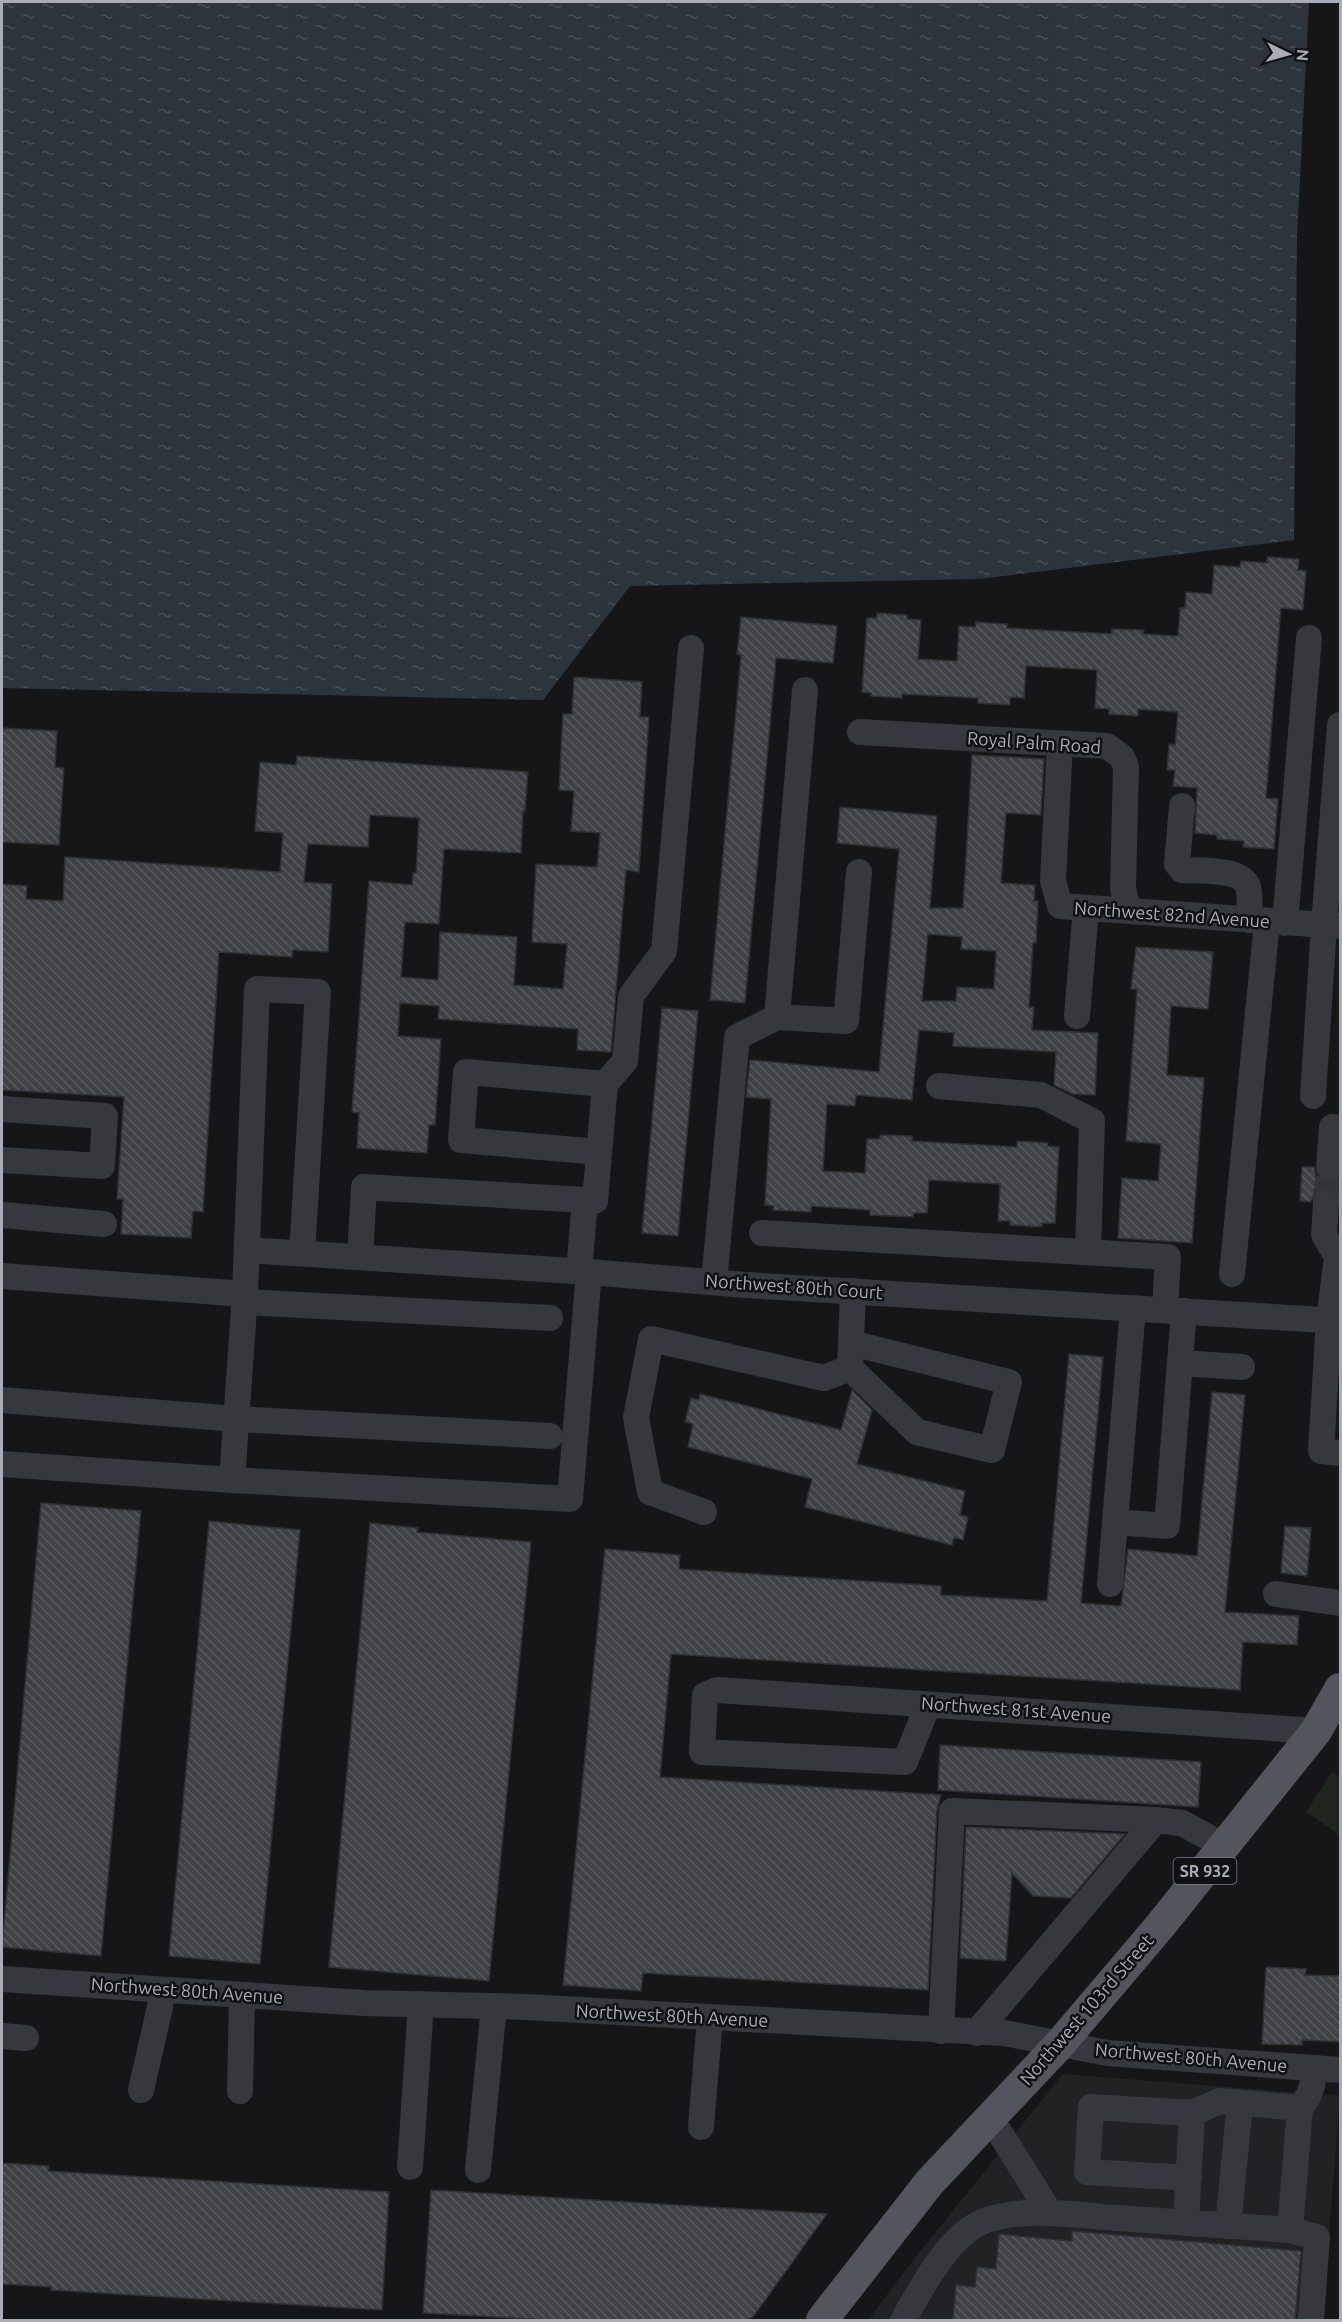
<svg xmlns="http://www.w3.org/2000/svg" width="1342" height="2322" viewBox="0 0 1342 2322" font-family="Ubuntu,sans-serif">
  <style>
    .built { fill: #222225 }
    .grass { fill: #1e261f }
    .water { fill: url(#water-ripples) }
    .building { fill: url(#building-back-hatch); stroke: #303034; stroke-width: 1.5; fill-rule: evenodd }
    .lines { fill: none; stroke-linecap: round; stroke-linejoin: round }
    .minor-tunnel { stroke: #333438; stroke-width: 26; stroke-dasharray: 26 13; stroke-linecap: butt }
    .minor { stroke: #37383d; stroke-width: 26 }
    .major { stroke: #53555c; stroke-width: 32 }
    .labels { text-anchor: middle; stroke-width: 5; stroke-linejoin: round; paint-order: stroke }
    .shield { fill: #111113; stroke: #7b7e86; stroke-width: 1.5 }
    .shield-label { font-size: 16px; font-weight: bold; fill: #a8adb8 }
    .street-label { font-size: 18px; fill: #a8adb8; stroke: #111113 }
  </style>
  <defs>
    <pattern id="water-ripples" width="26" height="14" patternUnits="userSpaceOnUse" patternTransform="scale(1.5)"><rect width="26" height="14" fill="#2c353c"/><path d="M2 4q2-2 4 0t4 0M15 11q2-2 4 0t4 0" fill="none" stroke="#485056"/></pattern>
    <pattern id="building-back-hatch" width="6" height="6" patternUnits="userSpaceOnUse" patternTransform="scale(1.5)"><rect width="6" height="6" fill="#404145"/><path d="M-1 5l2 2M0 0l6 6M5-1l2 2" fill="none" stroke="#595a5e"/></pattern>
  </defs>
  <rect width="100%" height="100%" fill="#161618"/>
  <polygon class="built" points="1063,2074 1340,2096 1322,2320 868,2320 910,2264"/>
  <polygon class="grass" points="1332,1772 1340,1777 1340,1835 1306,1812"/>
  <polygon class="water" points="2,2 1309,2 1297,237 1294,540 979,579 630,586 543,700 2,688"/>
  <g class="building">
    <polygon points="1267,557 1299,559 1298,570 1306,571 1303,610 1281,608 1266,798 1278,799 1274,849 1243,847 1244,841 1217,839 1217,835 1195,833 1197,788 1173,786 1175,770 1167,770 1169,744 1175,745 1178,712 1138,709 1138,716 1109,714 1109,709 1095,708 1097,670 1026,666 1024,698 1010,697 1010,705 978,703 978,698 902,694 902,698 871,696 871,693 862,692 867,618 877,618 877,613 907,615 907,619 921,620 918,659 957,661 959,626 975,627 976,622 1007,624 1007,628 1112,634 1112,629 1144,630 1143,634 1178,636 1180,608 1185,608 1186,592 1212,594 1214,565 1240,567 1241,561 1267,563"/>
    <polygon points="741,617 837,626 833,663 776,658 745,1003 710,1000 741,655 737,654"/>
    <polygon points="574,677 642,682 640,717 649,717 639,872 626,870 611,1052 577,1050 578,1029 438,1019 439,1006 400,1003 398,1036 441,1039 435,1125 429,1125 427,1153 357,1148 359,1113 352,1112 369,881 412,885 413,873 416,873 419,818 370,815 368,847 308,844 304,882 332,884 328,952 293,950 292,957 219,952 203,1212 193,1211 191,1238 121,1234 123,1199 117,1199 124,1097 2,1090 2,884 27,886 26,899 63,901 65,857 280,872 283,833 255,831 260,762 296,765 297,756 528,772 525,811 523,811 521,853 444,849 439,924 405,922 401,977 438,980 440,932 517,937 514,985 563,989 567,944 532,942 536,864 597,867 600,833 571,831 574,791 559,790 563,714 572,714"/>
    <polygon points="2,728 57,731 55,767 64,768 59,845 2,842"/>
    <path d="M972,755L1044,759L1041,815L1006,813L1001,883L1035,885L1034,901H1038L1036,943H1033L1029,1007H1034L1032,1030L1098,1033L1095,1095L1072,1094L1054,1085L1056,1052L953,1046L954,1033L919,1030L912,1100L856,1095L855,1106L827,1104L823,1171L865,1173L867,1139H880V1135L912,1136V1141L1017,1147V1141L1048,1143L1047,1146L1059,1147L1055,1223H1042V1227L1010,1225V1221H998L1000,1184L929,1180L927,1213H914L913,1217L870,1215V1210L811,1206V1212L773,1210L774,1206L765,1205L771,1099L746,1097L750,1060L879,1072L899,849L837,843L840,807L937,816L930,908H963ZM928,934L962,937L961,949L996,951L994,989L957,987L956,1001H922Z"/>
    <polygon points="1136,947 1213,952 1208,1009 1171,1006 1167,1075 1204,1078 1192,1243 1118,1238 1122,1178 1158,1181 1161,1144 1126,1141 1137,989 1131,989"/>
    <polygon points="662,1008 698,1011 678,1236 642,1233"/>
    <polygon points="1302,1167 1314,1167 1316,1175 1320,1180 1327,1183 1335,1182 1341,1177 1341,1201 1335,1191 1326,1188 1319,1190 1314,1194 1311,1202 1300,1201"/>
    <polygon points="1069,1354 1103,1357 1081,1603 1121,1606 1128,1549 1197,1556 1212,1392 1245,1395 1225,1612 1299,1616 1297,1645 1243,1642 1240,1690 671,1654 660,1777 941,1795 937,1810 928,1990 643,1973 641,1991 563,1985 605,1549 680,1555 679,1569 941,1586 941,1595 1047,1601"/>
    <polygon points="852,1390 872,1410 857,1464 965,1491 960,1515 968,1517 963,1540 954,1537 952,1545 805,1507 812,1479 688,1447 693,1424 685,1422 691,1398 699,1400 700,1394 841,1430"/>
    <polygon points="41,1503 141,1511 101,1956 2,1947"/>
    <polygon points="209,1521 300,1530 260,1964 169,1956"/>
    <polygon points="370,1523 418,1528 417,1532 531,1542 489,1981 329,1967"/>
    <polygon points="1285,1526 1311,1528 1307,1576 1281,1573"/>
    <polygon points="940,1745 1201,1762 1198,1807 938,1790"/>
    <polygon points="966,1827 1125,1834 1071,1898 1033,1896 1012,1873 1006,1961 960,1958"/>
    <polygon points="1266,1967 1306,1969 1305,1975 1341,1976 1341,2042 1302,2040 1302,2045 1262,2044"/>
    <polygon points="2,2163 49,2166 48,2171 389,2192 382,2310 51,2290 51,2287 2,2284"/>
    <polygon points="431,2190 827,2214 753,2317 746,2320 550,2320 423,2313"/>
    <polygon points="1072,2231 1301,2251 1295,2320 953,2320 956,2285 975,2287 977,2267 996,2269 999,2234 1072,2241"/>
  </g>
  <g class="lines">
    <polyline class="minor-tunnel" points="1326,1203 1329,1168"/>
    <g class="minor">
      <polyline points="860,732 1107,746 1122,757 1126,767 1123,888 1128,911"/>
      <polyline points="1060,744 1053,881 1060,906 1340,926"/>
      <path d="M1182,806L1177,864L1182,870C1199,871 1242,868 1248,887C1251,897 1249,910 1249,920"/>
      <polyline points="1285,923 1309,638"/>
      <polyline points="1077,1016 1086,908"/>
      <polyline points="777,1017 805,690"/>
      <polyline points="605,1084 625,1061 631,996 664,951 691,648"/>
      <polyline points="939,1086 1041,1095 1092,1121 1088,1252"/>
      <polyline points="1313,1096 1324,925 1340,725"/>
      <polyline points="2,1109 105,1116 102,1166 2,1160"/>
      <polyline points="1329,1168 1332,1127 1340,1128"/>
      <polyline points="585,1200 595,1201 605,1084 466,1072 461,1140 599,1152"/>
      <polyline points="1326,1203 1324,1235 1337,1257"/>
      <polyline points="2,1215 104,1224"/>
      <polyline points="762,1233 1168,1257 1165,1310"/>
      <polyline points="247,1250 589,1272 746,1285 1340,1321"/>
      <polyline points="360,1257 364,1187 585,1200 579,1272"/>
      <polyline points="1340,1258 1337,1257 1329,1320 1321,1451 1340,1453"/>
      <polyline points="1232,1274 1267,922"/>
      <polyline points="2,1276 245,1294 257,989 318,992 302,1253"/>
      <polyline points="714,1282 737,1037 777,1017 846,1021 859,872"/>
      <polyline points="244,1302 550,1318"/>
      <polyline points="1133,1308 1115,1522 1167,1526 1184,1311"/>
      <polyline points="851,1343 1009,1382 992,1450 917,1432 850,1368 853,1291"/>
      <polyline points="1180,1363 1242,1367"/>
      <polyline points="2,1400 236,1419 550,1436"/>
      <polyline points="2,1464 232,1480 245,1294"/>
      <polyline points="232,1480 570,1499 589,1272"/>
      <polyline points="704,1512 650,1492 636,1418 651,1339 824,1378 850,1368"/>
      <polyline points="1110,1584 1115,1522"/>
      <polyline points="1276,1594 1340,1603"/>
      <polyline points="928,1705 905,1762 702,1752 705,1695 717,1690 1316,1731"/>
      <polyline points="2,1979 364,2003 526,2007 1004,2033 1107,2053 1340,2070"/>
      <polyline points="941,2031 952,1811 1156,1820"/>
      <polyline points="976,2033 1156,1820 1182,1823 1224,1846"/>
      <polyline points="2,2036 26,2038"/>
      <polyline points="141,2090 160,2007 162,1990"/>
      <polyline points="240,2091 242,1995"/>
      <path d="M1300,2108C1311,2095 1313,2085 1315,2068"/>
      <polyline points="1192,2113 1220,2101 1300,2108 1290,2230"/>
      <polyline points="990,2117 1050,2213"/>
      <polyline points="701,2127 710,2018"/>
      <polyline points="410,2167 421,2004"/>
      <polyline points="478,2170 494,2006"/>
      <polyline points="1186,2222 1192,2113 1091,2107 1087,2172 1189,2178"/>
      <polyline points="1228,2226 1240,2103"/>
      <path d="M903,2320C920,2291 948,2236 982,2222C1021,2206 1075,2215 1117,2218C1175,2222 1232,2226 1290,2230L1317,2237L1311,2320"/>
    </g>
    <polyline class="major" points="822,2320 929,2183 1059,2045 1160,1926 1316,1731 1340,1689"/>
  </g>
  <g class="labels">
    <rect class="shield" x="1173.5" y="1858" width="63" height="26" rx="4.5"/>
    <g class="shield-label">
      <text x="1205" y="1877">SR 932</text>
    </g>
    <g class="street-label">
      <text transform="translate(1034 743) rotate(4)" y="6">Royal Palm Road</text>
      <text transform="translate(1172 915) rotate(4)" y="6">Northwest 82nd Avenue</text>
      <text transform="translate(794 1287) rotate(4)" y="6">Northwest 80th Court</text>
      <text transform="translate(1016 1710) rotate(4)" y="6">Northwest 81st Avenue</text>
      <text transform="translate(187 1991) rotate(4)" y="6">Northwest 80th Avenue</text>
      <text transform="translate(1087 2010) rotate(-49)" y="6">Northwest 103rd Street</text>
      <text transform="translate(672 2016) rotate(3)" y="6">Northwest 80th Avenue</text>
      <text transform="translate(1191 2058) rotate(5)" y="6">Northwest 80th Avenue</text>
    </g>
  </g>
  <rect width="1342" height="2322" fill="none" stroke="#a8adb8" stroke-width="6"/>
  <g transform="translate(1288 54) rotate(95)" stroke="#111113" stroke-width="4.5" paint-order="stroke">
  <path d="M0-4.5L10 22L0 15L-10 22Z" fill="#a8adb8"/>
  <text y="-9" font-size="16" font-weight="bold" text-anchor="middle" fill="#a8adb8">N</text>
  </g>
</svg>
